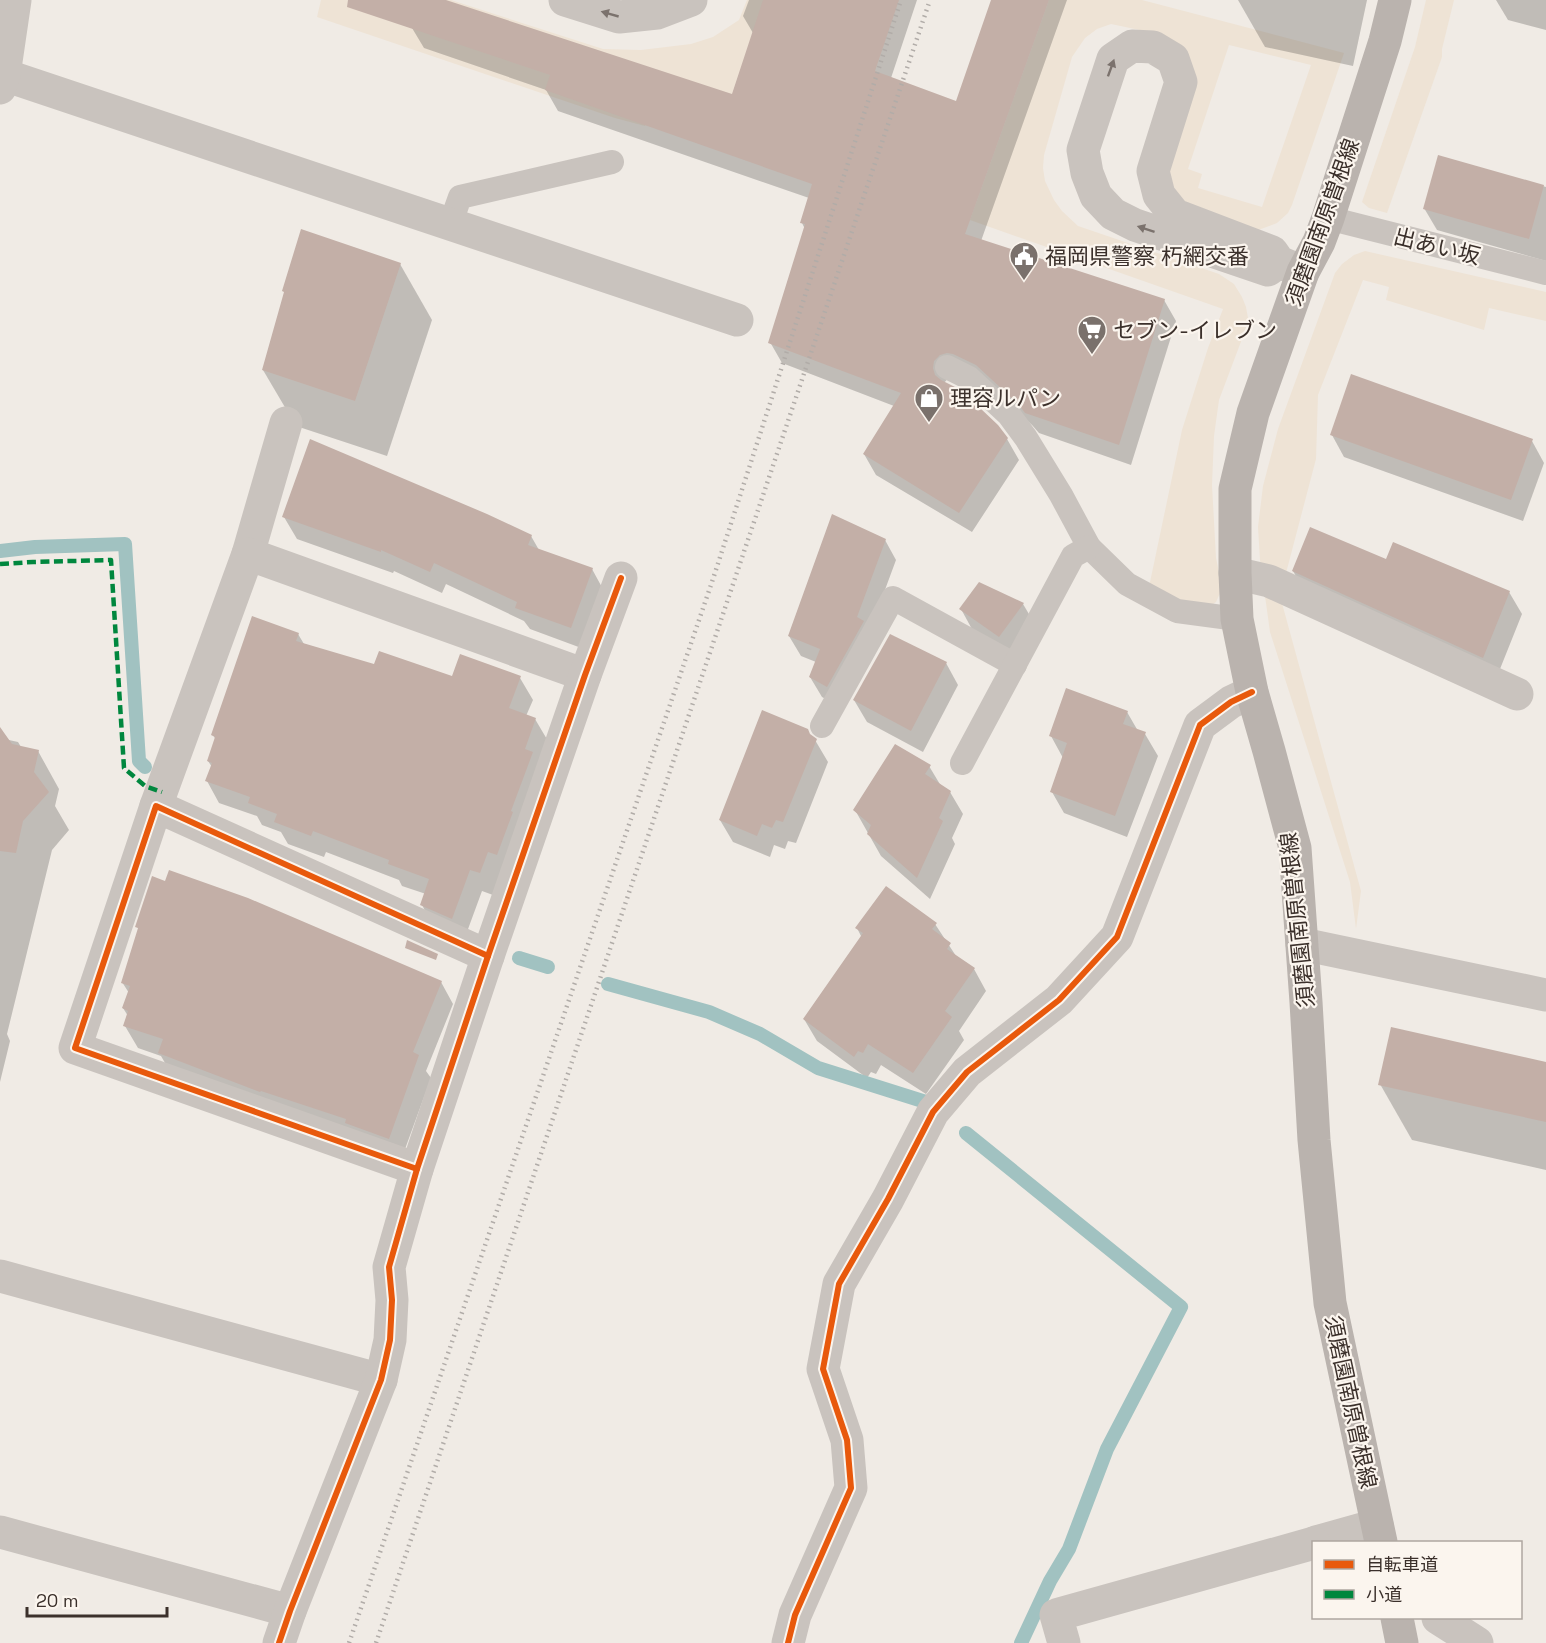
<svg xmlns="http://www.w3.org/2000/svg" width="1546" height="1643" viewBox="0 0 1546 1643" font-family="'Space Grotesk','Noto Sans JP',sans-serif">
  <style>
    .plaza { fill: #eee3d5; fill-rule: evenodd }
    .shadow { fill: #0003 }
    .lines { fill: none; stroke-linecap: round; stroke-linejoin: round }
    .stream { stroke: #a1c2c1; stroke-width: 14 }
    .building { fill: #c3afa7 }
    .lane { stroke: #c9c3be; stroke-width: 24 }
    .street { stroke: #c9c3be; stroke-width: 33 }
    .secondary { stroke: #bab3ae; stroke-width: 33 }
    .rail { stroke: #b1aca8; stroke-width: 4.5; stroke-dasharray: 1.5 4.5; stroke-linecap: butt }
    .quiet { stroke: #00873e; stroke-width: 4.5; stroke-dasharray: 9 4.5; stroke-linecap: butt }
    .cycleway-casing { stroke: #fbf5ee; stroke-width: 10 }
    .cycleway { stroke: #e8590c; stroke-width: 6 }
    .oneway { fill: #7b726d }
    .labels { text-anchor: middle; stroke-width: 4.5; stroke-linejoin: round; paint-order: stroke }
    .street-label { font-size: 22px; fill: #3b302b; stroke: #fbf5ee }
    .poi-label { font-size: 22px; fill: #3b302b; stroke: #fbf5ee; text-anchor: start }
  </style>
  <rect width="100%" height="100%" fill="#f0ebe5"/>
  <g class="plaza">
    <polygon points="321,0 451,0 603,49 641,50 691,44 713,37 739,20 747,0 817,0 775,125 647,116 645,126 615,118 317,17"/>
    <path d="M1049,0H1142L1344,53L1292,205L1288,213L1277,223L1261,229L1252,232L1181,201L1168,176L1191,87L1154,33L1111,24L1097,29L1085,38L1072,57L1044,155L1043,168L1045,181L1054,200L1062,211L1078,226L1219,274L1234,284L1242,297L1246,307L1248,318L1245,331L1219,400L1214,436L1212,485L1216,558L1221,582L1220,593L1216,602L1209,607L1173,599L1149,587L1182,430L1208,348L1223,309L970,220ZM1229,45L1311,65L1262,207L1198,188L1202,174L1188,169Z"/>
    <polygon points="1426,0 1454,0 1442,49 1442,57 1387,213 1369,208 1362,202 1415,47"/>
    <polygon points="1365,251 1546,292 1546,321 1489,308 1484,330 1386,300 1389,287 1363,280 1318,395 1316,459 1280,596 1361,891 1356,929 1350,882 1270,632 1260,560 1258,527 1263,486 1278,429 1335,273 1342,264 1354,255"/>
  </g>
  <g class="shadow">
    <polygon points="423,0 441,0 732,96 753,33 743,16 749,0 917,0 891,78 957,103 992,0 1067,0 981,241 1164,300 1176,321 1131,465 1039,433 1032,425 989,386 951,375 944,383 1007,439 1019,460 972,532 876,475 864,454 894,406 782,363 770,342 805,229 802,223 809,198 558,111 546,90 424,48 412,28"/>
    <polygon points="1238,0 1367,0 1353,66 1265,47"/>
    <polygon points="1496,0 1546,0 1546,30 1508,20"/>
    <polygon points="1439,157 1546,187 1546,261 1437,230 1424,208"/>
    <polygon points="400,264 432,320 387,456 296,426 263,370"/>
    <polygon points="1332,435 1532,441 1544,463 1523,521 1344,457"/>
    <polygon points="284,517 531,536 539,550 592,569 604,591 584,649 530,629 524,621 446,584 442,593 394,571 393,573 297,539"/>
    <polygon points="885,540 896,560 869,633 839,706 822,697 810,677 816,662 801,656 789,636"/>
    <polygon points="1387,561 1509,592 1522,614 1496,679 1306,593 1293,571"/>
    <polygon points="1023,604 1036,626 1012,658 973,631 961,609"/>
    <polygon points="298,634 304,644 375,666 453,678 520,678 533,700 526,716 535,719 548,741 493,895 482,891 464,940 434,927 422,905 426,894 402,886 399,880 326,852 324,857 288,844 281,832 262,825 257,816 219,803 207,781 212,767 208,761 216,740 213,735"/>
    <polygon points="946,663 958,685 923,752 867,722 854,700"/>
    <polygon points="1127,712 1138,731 1145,734 1158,756 1127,837 1064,813 1052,792 1063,758 1051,736"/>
    <polygon points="0,738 18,742 21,747 38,751 59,789 55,806 69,830 52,850 7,1034 10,1041 0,1082"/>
    <polygon points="815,740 828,762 796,843 788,841 785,849 774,845 770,857 733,842 720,820"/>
    <polygon points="929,766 941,786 950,792 963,814 952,838 955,844 930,899 881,856 855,810"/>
    <polygon points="935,924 958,959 974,969 986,991 959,1031 964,1040 926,1094 881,1065 876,1074 871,1072 867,1078 817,1041 804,1019 862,938 857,928"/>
    <polygon points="137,926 441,982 453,1004 426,1071 431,1078 401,1160 172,1075 161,1056 138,1048 125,1026 128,1016 123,1008 129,993 122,982 139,930"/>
    <polygon points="1546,1063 1546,1170 1412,1140 1380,1084"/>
  </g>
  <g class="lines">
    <g class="stream">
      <polyline points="0,551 35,547 125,544 139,761 145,767"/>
      <polyline points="519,958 548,967"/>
      <polyline points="608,984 709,1012 760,1034 818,1068 929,1103"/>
      <polyline points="966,1133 1181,1307 1107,1449 1069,1549 1050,1581 1021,1643"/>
    </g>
  </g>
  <g class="building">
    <polygon points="348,0 446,0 732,94 763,0 899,0 875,71 956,101 991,0 1049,0 965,234 1165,299 1119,445 1025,413 1019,405 976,365 953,354 947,353 940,355 934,361 933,368 935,375 941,380 961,390 998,425 1008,438 959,513 863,454 901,393 768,343 805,224 800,223 812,184 545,90 550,75 347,7"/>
    <polygon points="1438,155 1544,185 1529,239 1423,209"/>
    <polygon points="301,229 401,263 355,401 262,370 284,292 282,291"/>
    <polygon points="1351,374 1533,439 1511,500 1330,435"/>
    <polygon points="310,439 487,514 532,535 528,545 593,568 571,628 515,608 517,602 434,563 430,572 381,550 381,552 282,517"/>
    <polygon points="832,514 886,539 857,617 864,621 827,687 809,677 820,649 788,636"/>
    <polygon points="1310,527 1386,559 1393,542 1510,591 1483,658 1292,571"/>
    <polygon points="979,582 1024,603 999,637 959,609"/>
    <polygon points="252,616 299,633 296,641 374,664 379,651 452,676 460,654 521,676 509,708 536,718 525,749 533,752 511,811 513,812 497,855 488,852 480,873 470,870 452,919 420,905 429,879 388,864 389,860 313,831 311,836 274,822 277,814 248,803 250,797 205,781 212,763 207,761 215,737 211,735"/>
    <polygon points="890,634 947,662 911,731 853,700"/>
    <polygon points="1066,688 1128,711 1123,724 1146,732 1115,816 1050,792 1067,743 1049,736"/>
    <polygon points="762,710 808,729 810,734 817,739 783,822 776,820 772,828 762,824 757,836 719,820"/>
    <polygon points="0,727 12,744 39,750 34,772 49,792 23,821 16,853 0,851"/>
    <polygon points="895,744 931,765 925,774 951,791 939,818 943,821 917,878 867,834 871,825 853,810"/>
    <polygon points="169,870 248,898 442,981 413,1052 419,1055 389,1139 345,1123 346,1119 261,1091 260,1092 158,1053 163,1039 123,1026 128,1011 122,1008 130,986 121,983 138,928 135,927 152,876 165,881"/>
    <polygon points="886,886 937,923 932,929 951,943 947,949 975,968 945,1011 952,1017 913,1073 868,1044 863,1053 858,1051 854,1057 803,1019 863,933 855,928"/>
    <polygon points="407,940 438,954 436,960 405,948"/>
    <polygon points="1391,1027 1546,1062 1546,1122 1378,1085"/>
  </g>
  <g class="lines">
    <g class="lane">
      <polyline points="1328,218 1546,273"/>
      <polyline points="450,225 460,197 612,162"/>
      <polyline points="947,367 969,378 1009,415 1026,438 1061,495 1089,547 1127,584 1177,611 1237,619"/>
      <polyline points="822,726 893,598 1015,665"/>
      <polyline points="962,763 1073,556 1089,547"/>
    </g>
    <g class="street">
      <polyline points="565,0 619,17 657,13 691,0"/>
      <polyline points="4,75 737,320"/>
      <polyline points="0,88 4,75 15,0"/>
      <polyline points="1279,262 1268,270 1135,225 1113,214 1096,196 1087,173 1083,150 1113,59 1132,46 1153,47 1173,59 1181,82 1153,171 1159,195 1175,215 1272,252 1279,262 1303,272"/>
      <polyline points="248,554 286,423"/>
      <polyline points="1235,573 1269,581 1517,694"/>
      <polyline points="156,806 248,554 585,675"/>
      <polyline points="1302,944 1546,995"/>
      <polyline points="417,1169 75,1048 156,806 488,956"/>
      <polyline points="0,1276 381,1380"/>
      <polyline points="0,1532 290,1611"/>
      <polyline points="1316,1542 1377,1525"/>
      <polyline points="1438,1618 1477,1643"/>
      <polyline points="279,1643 290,1611 381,1380 390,1340 392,1300 389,1267 417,1169 488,956 585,675 621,578"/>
      <polyline points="788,1643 795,1615 851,1488 847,1440 823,1369 839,1284 888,1199 933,1112 967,1072 1059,1000 1117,937 1200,725 1231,702 1252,692"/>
      <polyline points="1064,1643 1056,1615 1314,1543"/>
    </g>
    <g class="secondary">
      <polyline points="1381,1542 1330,1303 1314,1140 1306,1002 1295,848 1269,751 1252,692 1237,619 1235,573 1235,489 1253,413 1303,272 1319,242 1328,218 1385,41 1395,0"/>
      <polyline points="1397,1618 1402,1643"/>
    </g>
    <g class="rail">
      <polyline points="349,1643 712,582 901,0"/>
      <polyline points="376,1643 930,0"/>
    </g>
    <polyline class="quiet" points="0,564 33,562 111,560 124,768 145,786 162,792"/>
    <g class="cycleway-casing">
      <g id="cycleway">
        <polyline points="417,1169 75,1048 156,806 488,956"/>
        <polyline points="279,1643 290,1611 381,1380 390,1340 392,1300 389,1267 417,1169 488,956 585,675 621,578"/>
        <polyline points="788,1643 795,1615 851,1488 847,1440 823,1369 839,1284 888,1199 933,1112 967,1072 1059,1000 1117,937 1200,725 1231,702 1252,692"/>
      </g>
    </g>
    <use href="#cycleway" class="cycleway"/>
  </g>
  <defs><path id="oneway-solid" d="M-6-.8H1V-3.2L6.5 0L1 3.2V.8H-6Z" transform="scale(1.5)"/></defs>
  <g class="oneway">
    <use href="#oneway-solid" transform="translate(610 14) rotate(-164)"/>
    <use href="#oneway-solid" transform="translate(1111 68) rotate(-70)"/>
    <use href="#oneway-solid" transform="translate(1146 229) rotate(-162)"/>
  </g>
  <defs>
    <g id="civic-pin" transform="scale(1.5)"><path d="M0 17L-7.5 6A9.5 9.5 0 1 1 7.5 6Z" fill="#7a716c" stroke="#fbf5ee"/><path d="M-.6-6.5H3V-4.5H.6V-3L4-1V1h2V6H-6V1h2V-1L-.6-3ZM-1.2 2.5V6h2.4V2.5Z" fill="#fff"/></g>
    <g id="supermarket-pin" transform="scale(1.5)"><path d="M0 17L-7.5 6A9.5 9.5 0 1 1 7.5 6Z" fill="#7a716c" stroke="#fbf5ee"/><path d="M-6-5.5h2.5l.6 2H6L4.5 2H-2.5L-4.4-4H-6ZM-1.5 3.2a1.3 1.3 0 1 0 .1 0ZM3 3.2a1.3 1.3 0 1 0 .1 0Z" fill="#fff"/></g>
    <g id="shop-pin" transform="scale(1.5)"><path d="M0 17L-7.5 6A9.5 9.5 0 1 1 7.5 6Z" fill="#7a716c" stroke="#fbf5ee"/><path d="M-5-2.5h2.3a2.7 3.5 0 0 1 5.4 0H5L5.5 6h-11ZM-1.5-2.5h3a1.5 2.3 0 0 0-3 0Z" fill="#fff"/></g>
  </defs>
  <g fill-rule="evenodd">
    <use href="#civic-pin" x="1024" y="256"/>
    <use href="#supermarket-pin" x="1092" y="330"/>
    <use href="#shop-pin" x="929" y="398"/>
  </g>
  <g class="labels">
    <g class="street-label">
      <text transform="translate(1322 222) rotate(-70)" y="8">須磨園南原曽根線</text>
      <text transform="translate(1437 246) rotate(14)" y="8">出あい坂</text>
      <text transform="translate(1297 920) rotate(-96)" y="8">須磨園南原曽根線</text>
      <text transform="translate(1351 1402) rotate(78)" y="8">須磨園南原曽根線</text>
    </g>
    <g class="poi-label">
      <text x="1045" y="264">福岡県警察 朽網交番</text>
      <text x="1113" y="338">セブン-イレブン</text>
      <text x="950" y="406">理容ルパン</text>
    </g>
  </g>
  <rect x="1312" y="1541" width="210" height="78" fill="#fbf5ee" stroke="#aea6a0" stroke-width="1.5"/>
  <rect x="1324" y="1560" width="30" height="9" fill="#e8590c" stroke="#aea6a0" stroke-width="1.5"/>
  <text x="1366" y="1571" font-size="18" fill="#3b302b">自転車道</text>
  <rect x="1324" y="1590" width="30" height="9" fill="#00873e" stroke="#aea6a0" stroke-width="1.5"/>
  <text x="1366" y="1601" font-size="18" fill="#3b302b">小道</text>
  <path d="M27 1607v9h140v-9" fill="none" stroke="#3b302b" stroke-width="3"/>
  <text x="36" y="1607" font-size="18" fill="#3b302b" stroke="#fbf5ee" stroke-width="4.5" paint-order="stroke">20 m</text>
</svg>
